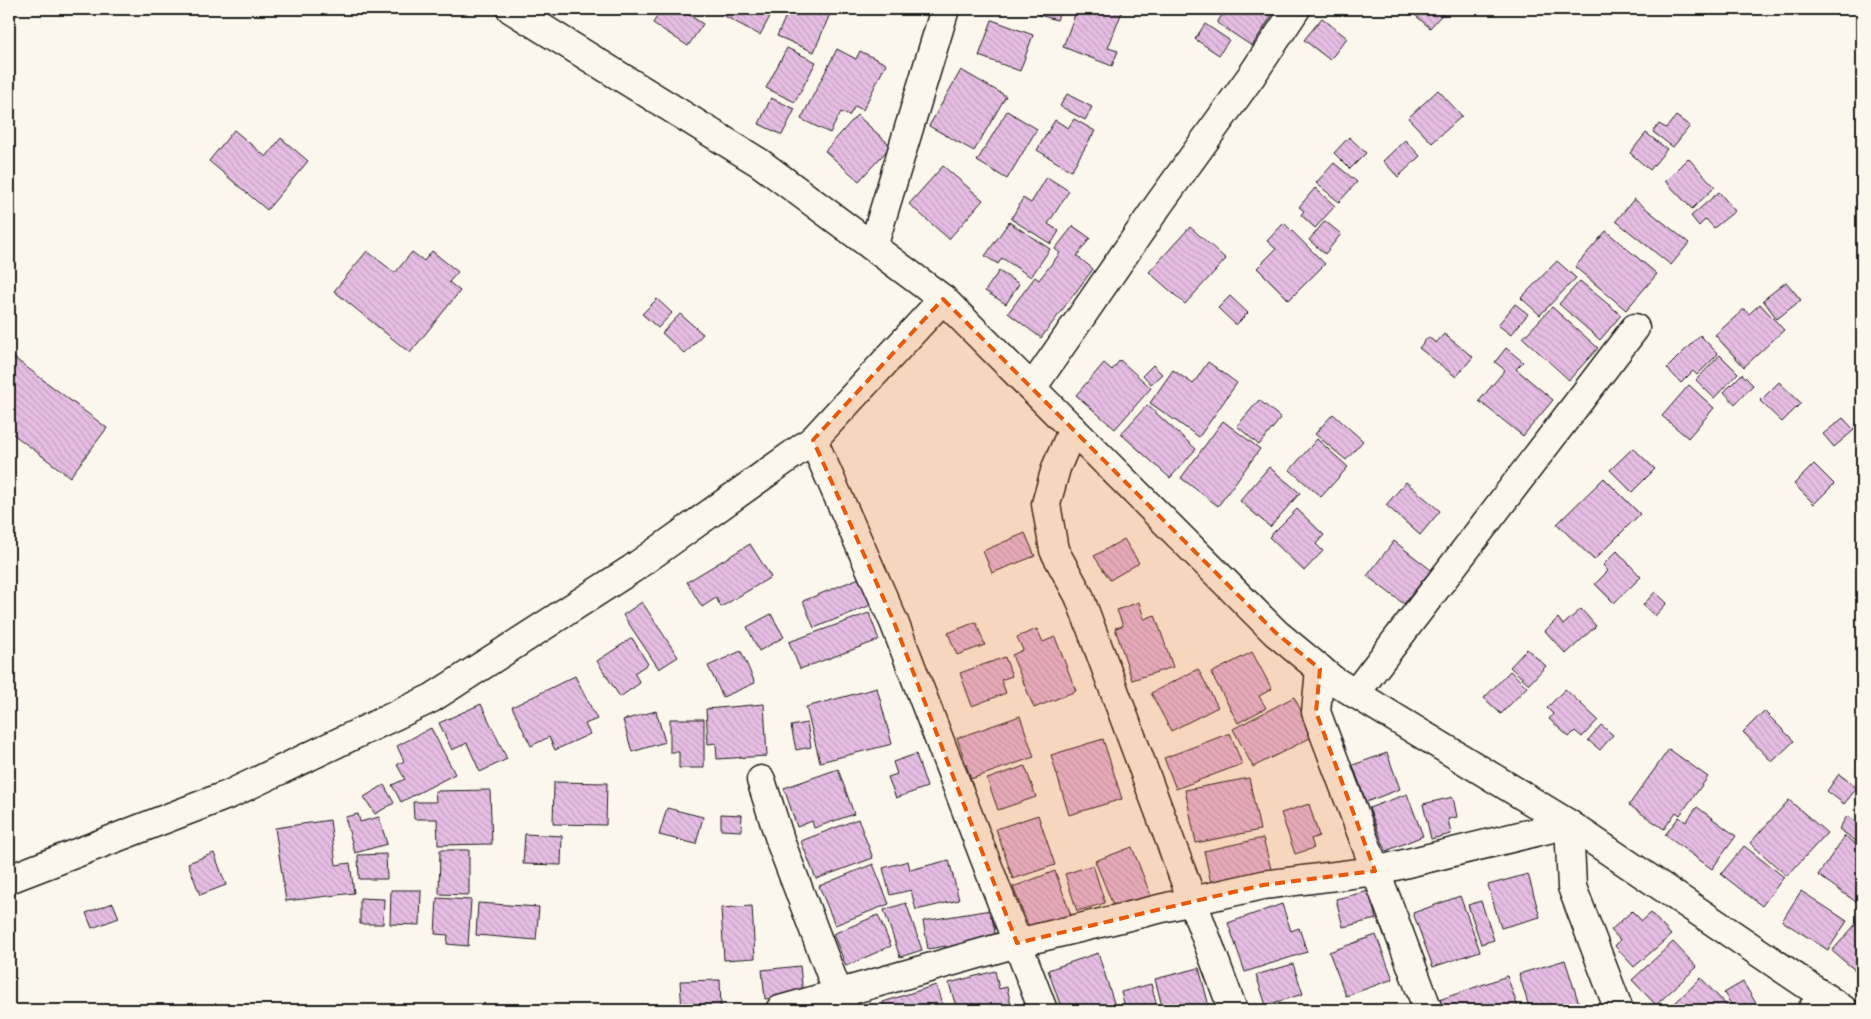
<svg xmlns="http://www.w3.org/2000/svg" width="1871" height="1019" viewBox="0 0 1871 1019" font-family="Sriracha,sans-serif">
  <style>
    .building { fill: url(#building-back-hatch); stroke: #1c1c1c }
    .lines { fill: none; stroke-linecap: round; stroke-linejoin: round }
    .minor-casing { stroke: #1c1c1c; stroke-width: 31 }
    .secondary-casing { stroke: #1c1c1c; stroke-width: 31 }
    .minor { stroke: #fbf7ec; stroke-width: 28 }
    .secondary { stroke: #fbf7ec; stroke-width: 28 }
    .marked { fill: #e8590c; fill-opacity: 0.2; stroke: #e8590c; stroke-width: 4; stroke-dasharray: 10 6; stroke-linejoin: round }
  </style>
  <defs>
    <pattern id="building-back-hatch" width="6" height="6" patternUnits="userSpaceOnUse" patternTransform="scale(1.25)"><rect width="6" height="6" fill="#e6bde4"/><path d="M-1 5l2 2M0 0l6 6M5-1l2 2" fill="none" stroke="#c5a2c3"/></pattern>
  </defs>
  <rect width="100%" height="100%" fill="#fbf7ec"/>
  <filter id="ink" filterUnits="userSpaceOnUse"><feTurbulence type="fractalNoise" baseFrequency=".02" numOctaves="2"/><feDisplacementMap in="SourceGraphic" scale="10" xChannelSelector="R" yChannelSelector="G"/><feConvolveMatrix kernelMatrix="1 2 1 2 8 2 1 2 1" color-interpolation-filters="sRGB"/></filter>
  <g filter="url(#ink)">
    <g class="building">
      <polygon points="662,9 680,9 703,24 688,46 653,23"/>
      <polygon points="719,9 774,9 760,35 717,12"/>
      <polygon points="789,9 832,9 814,52 777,36"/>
      <polygon points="1040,9 1061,9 1057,20 1039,15"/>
      <polygon points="1077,9 1123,9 1108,48 1118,51 1112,66 1063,47"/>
      <polygon points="1226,9 1276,9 1252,46 1217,23"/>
      <polygon points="1408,9 1447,9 1430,28"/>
      <polygon points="1322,18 1347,38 1330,60 1304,40"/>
      <polygon points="992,20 1033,35 1020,71 979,56"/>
      <polygon points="1205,24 1229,40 1219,55 1195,39"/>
      <polygon points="787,48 816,62 795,102 766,88"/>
      <polygon points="837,49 856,59 860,51 886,64 863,110 855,106 849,116 841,112 830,133 801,119"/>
      <polygon points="961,70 1006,96 974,151 929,126"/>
      <polygon points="1438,90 1462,116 1432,143 1408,118"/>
      <polygon points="1067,94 1092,107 1085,120 1060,106"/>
      <polygon points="771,98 795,109 782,135 759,124"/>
      <polygon points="1007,111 1037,129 1007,179 977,161"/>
      <polygon points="857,115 891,146 859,181 825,151"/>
      <polygon points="1676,116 1690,126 1673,147 1653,132 1659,124 1666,128"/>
      <polygon points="1074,119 1095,131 1071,171 1037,150 1055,120 1068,128"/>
      <polygon points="234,130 266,157 281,138 308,161 267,210 209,161"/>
      <polygon points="1646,133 1667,149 1650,170 1630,153"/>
      <polygon points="1349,137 1366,153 1350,169 1334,153"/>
      <polygon points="1405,140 1420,156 1398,177 1383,161"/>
      <polygon points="1688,158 1715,187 1692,209 1665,181"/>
      <polygon points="1334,163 1357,182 1339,202 1316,183"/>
      <polygon points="943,166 983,200 949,239 909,204"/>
      <polygon points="1047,177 1069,191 1048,224 1059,231 1051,244 1011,219 1023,198 1031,203"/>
      <polygon points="1315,188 1335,206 1315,228 1301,215 1304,211 1299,207"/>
      <polygon points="1719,192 1735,211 1714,228 1706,219 1699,226 1691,216"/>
      <polygon points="1634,199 1689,243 1671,265 1616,221"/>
      <polygon points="1325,221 1341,234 1325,254 1309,240"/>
      <polygon points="1009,222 1050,249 1031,277 1002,258 998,264 985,256"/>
      <polygon points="1284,223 1325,264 1289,300 1257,268 1276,249 1267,241"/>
      <polygon points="1073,226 1090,238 1077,256 1093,269 1041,338 1008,313 1035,277 1039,280 1060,253 1055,249"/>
      <polygon points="1190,227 1226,259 1185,304 1149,272"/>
      <polygon points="1606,231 1657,274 1626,310 1575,267"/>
      <polygon points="367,251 395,273 412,252 424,261 432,251 458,272 449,282 460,291 410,353 334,291"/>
      <polygon points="1557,261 1576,278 1540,315 1521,298"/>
      <polygon points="999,271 1019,284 1006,304 985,291"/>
      <polygon points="1580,281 1621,315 1600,340 1559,304"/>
      <polygon points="1786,282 1801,300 1777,319 1763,300"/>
      <polygon points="1230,296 1248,313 1236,325 1218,308"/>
      <polygon points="657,299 672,313 658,328 642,314"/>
      <polygon points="1515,304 1528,314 1511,335 1498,325"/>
      <polygon points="1760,304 1784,330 1744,367 1715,335 1744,309 1749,314"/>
      <polygon points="1552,307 1598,348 1569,380 1523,338"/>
      <polygon points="680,314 703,334 685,354 662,333"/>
      <polygon points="1444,334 1473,357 1456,377 1419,348 1428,337 1436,343"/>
      <polygon points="1700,335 1718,354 1697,375 1693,371 1681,383 1667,368"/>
      <polygon points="1506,348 1523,362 1516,369 1553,400 1523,436 1479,401 1505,370 1495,362"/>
      <polygon points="9,354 107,428 70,477 9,431"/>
      <polygon points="1720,355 1738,373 1714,398 1696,380"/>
      <polygon points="1120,360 1151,388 1115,429 1076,395 1104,363 1112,370"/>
      <polygon points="1208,362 1237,383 1199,437 1150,403 1173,370 1193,384"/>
      <polygon points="1153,365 1162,374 1151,384 1143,375"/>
      <polygon points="1742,374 1753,385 1735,404 1724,392"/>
      <polygon points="1779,382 1801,403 1782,422 1760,401"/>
      <polygon points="1689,385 1714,408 1688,438 1662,416"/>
      <polygon points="1259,400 1281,418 1259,445 1237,426"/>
      <polygon points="1147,405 1196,449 1170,478 1121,434"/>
      <polygon points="1333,414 1363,441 1346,460 1315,434"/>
      <polygon points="1843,418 1854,430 1834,447 1823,434"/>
      <polygon points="1223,421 1260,449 1218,506 1181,478"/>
      <polygon points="1317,439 1348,467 1321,497 1290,470"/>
      <polygon points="1633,448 1655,469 1632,492 1610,470"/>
      <polygon points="1814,464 1834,484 1814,504 1794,484"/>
      <polygon points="1269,467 1300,493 1270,527 1240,501"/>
      <polygon points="1604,478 1640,514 1594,560 1557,524"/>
      <polygon points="1406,482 1440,511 1420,535 1386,505"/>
      <polygon points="1297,509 1324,535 1316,544 1323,551 1304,571 1269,537"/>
      <polygon points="1025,533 1035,556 992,573 983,551"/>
      <polygon points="1124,539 1139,563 1110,580 1094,556"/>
      <polygon points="1394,541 1431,570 1404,604 1367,576"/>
      <polygon points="750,544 771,577 721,607 716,598 702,607 687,582"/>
      <polygon points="1617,551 1641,577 1614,603 1595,584 1608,571 1603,565"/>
      <polygon points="864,576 876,603 814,628 803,601"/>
      <polygon points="1655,592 1667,603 1655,616 1643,605"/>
      <polygon points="642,602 678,657 659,669 623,615"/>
      <polygon points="1139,602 1144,619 1155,615 1173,667 1132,680 1115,628 1123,626 1117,610"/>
      <polygon points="1581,609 1596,626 1566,654 1545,631 1558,618 1563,625"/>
      <polygon points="869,613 879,640 800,669 789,642"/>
      <polygon points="771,614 784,637 759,651 747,627"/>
      <polygon points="976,622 985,645 957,655 948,633"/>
      <polygon points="1037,629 1043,642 1055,637 1076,691 1034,708 1012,655 1023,650 1017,637"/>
      <polygon points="632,638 648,664 634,673 640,683 620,697 597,661"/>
      <polygon points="1527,649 1546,666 1529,684 1510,667"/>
      <polygon points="741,651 755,683 723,697 708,666"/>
      <polygon points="1252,652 1272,689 1259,696 1266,708 1238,723 1211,673"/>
      <polygon points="1005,657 1012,676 1001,680 1006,693 972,706 960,673"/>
      <polygon points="1198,669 1218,707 1171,731 1151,693"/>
      <polygon points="1510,671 1527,687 1501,714 1484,698"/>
      <polygon points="575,676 597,719 585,724 590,734 555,750 549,737 531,746 512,707"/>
      <polygon points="877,688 892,744 820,762 806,707"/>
      <polygon points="1565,689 1598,720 1582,737 1575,731 1569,737 1549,719 1553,714 1547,708"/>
      <polygon points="1294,697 1314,736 1253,767 1233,729"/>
      <polygon points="481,704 507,759 480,772 467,743 452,750 439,723"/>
      <polygon points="764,704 767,756 717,759 716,743 708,744 706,709"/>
      <polygon points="656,711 665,742 632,752 623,720"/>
      <polygon points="1764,711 1794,741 1772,762 1743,732"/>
      <polygon points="1020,716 1034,757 971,779 957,738"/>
      <polygon points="670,719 704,719 704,768 679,768 679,752 670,752"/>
      <polygon points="807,723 811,747 796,750 791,726"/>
      <polygon points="1601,725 1613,735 1600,750 1588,740"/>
      <polygon points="431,728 455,774 401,802 392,785 405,779 397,765 404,761 397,746"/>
      <polygon points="1230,733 1242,764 1176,789 1164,758"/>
      <polygon points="1103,739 1122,799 1069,815 1051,755"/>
      <polygon points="1669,749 1708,777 1680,815 1676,812 1664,829 1629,805"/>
      <polygon points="1387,753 1400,789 1366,802 1353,765"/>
      <polygon points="916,754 927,787 896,798 888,777 897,774 893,762"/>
      <polygon points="1025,766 1036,797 998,810 987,779"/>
      <polygon points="838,769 854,814 814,828 812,821 797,827 784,788"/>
      <polygon points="1839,774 1857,788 1844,804 1827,791"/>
      <polygon points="1249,778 1260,830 1196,843 1185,790"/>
      <polygon points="554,782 607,783 606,825 553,824"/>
      <polygon points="384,785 394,803 375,814 364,797"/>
      <polygon points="490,790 492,844 438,845 437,819 414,819 413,802 436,802 435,791"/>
      <polygon points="1407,794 1423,836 1386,851 1369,808"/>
      <polygon points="1453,797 1457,817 1448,819 1451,834 1431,839 1423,804"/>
      <polygon points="1789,800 1827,833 1787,876 1750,843"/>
      <polygon points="1309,804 1319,836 1311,839 1314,848 1295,854 1281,813"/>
      <polygon points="1697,807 1736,836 1712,869 1665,835 1679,817 1686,822"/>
      <polygon points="667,808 703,817 696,844 659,835"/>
      <polygon points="358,814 360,822 379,817 387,844 355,853 345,817"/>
      <polygon points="721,814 742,815 741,831 721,830"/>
      <polygon points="1038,815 1055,865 1013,879 996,829"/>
      <polygon points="1847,816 1862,827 1862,834 1856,841 1839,829"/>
      <polygon points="858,819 873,858 816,879 801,841"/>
      <polygon points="330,820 336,865 350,863 354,893 286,901 275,828"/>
      <polygon points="525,834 562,836 561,865 523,864"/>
      <polygon points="1845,836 1862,848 1862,899 1859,904 1818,875"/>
      <polygon points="1263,838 1271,869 1211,883 1204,851"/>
      <polygon points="1744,846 1784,877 1762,906 1721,874"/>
      <polygon points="1132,847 1151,896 1115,910 1095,861"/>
      <polygon points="440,850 469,850 469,895 439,894"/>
      <polygon points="214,853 226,885 200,895 188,863"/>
      <polygon points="386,854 387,879 359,879 358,855"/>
      <polygon points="949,860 959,900 916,910 911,890 890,895 883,868 908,861 910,870"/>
      <polygon points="873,864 889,904 835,925 819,886"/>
      <polygon points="1093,865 1105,903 1077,911 1065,874"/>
      <polygon points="1055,871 1071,915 1030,930 1013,887"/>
      <polygon points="1528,874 1540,917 1501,928 1488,885"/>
      <polygon points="391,890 421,890 420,925 390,924"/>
      <polygon points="1369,891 1376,919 1343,927 1336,899"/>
      <polygon points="1801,891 1847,921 1828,950 1782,921"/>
      <polygon points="1460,896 1480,951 1433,967 1413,913"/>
      <polygon points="360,898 384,899 383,924 360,924"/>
      <polygon points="437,898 471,900 468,946 447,944 448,935 435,934"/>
      <polygon points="1481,901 1494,940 1481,944 1468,905"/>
      <polygon points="113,903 119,918 92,928 86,913"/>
      <polygon points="478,903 539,907 536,940 476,935"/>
      <polygon points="906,903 922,950 900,957 884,910"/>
      <polygon points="1282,904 1291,931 1299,928 1307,952 1245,972 1228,923"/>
      <polygon points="752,906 755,958 724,960 721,908"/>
      <polygon points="991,910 997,945 947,953 946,946 928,949 923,921"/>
      <polygon points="1632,911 1642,921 1651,913 1671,935 1634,967 1615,946 1620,940 1611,930"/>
      <polygon points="878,915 891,946 846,966 833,934"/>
      <polygon points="1862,917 1862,976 1832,951"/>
      <polygon points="1376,935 1393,979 1346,996 1329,952"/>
      <polygon points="1673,942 1697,967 1656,1005 1632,980"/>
      <polygon points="1098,953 1116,1009 1111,1010 1062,1010 1048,970"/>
      <polygon points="1565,960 1581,1010 1530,1010 1519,974"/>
      <polygon points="1293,964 1303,994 1266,1005 1256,975"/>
      <polygon points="800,966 803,994 765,999 762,970"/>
      <polygon points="1199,968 1210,1010 1163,1010 1155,979"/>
      <polygon points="995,971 999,989 1007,987 1011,1005 1005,1007 1005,1010 957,1010 949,983"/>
      <polygon points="1507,976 1519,1010 1442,1010 1439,1000"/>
      <polygon points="1701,978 1727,1006 1722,1010 1678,1010 1673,1005"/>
      <polygon points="720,980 721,1010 682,1010 680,981"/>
      <polygon points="1743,982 1757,1005 1747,1010 1735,1010 1724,993"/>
      <polygon points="1151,984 1158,1010 1126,1010 1121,992"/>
      <polygon points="936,985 944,1010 885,1010 883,1002"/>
      <polygon points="1320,1006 1322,1010 1308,1010"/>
    </g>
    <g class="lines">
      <g class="minor-casing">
        <g id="minor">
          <polyline points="873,247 945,9"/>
          <polyline points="1032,388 1159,204 1252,75 1296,9"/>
          <polyline points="1073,429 1056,468 1046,504 1054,550 1079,596 1233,1010"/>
          <polyline points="813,440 894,622 1043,1010"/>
          <polyline points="1320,669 1316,712 1428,1010"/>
          <polyline points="1355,694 1635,328"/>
          <polyline points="761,780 782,846 844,1009"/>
          <polyline points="9,879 230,794 432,698 632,569 813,440 943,299"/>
          <polyline points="780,1010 1017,943 1192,901 1263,885 1375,871 1569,824 1572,887 1619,1010"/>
          <polyline points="1812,1010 1834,1004"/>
        </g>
      </g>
      <g class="secondary-casing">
        <polyline id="secondary" points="511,9 760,163 943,299 1276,633 1333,680 1569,824 1844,1010"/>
      </g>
      <use href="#minor" class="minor"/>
      <use href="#secondary" class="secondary"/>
    </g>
  </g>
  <path class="marked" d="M943,299L1276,633L1320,669L1316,712L1375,871L1263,885L1017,943L894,622L813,440Z"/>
  <rect width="1871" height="1019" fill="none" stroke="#fbf7ec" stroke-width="30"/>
  <rect x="15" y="15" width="1841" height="989" fill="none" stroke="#1c1c1c" stroke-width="2" filter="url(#ink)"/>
</svg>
